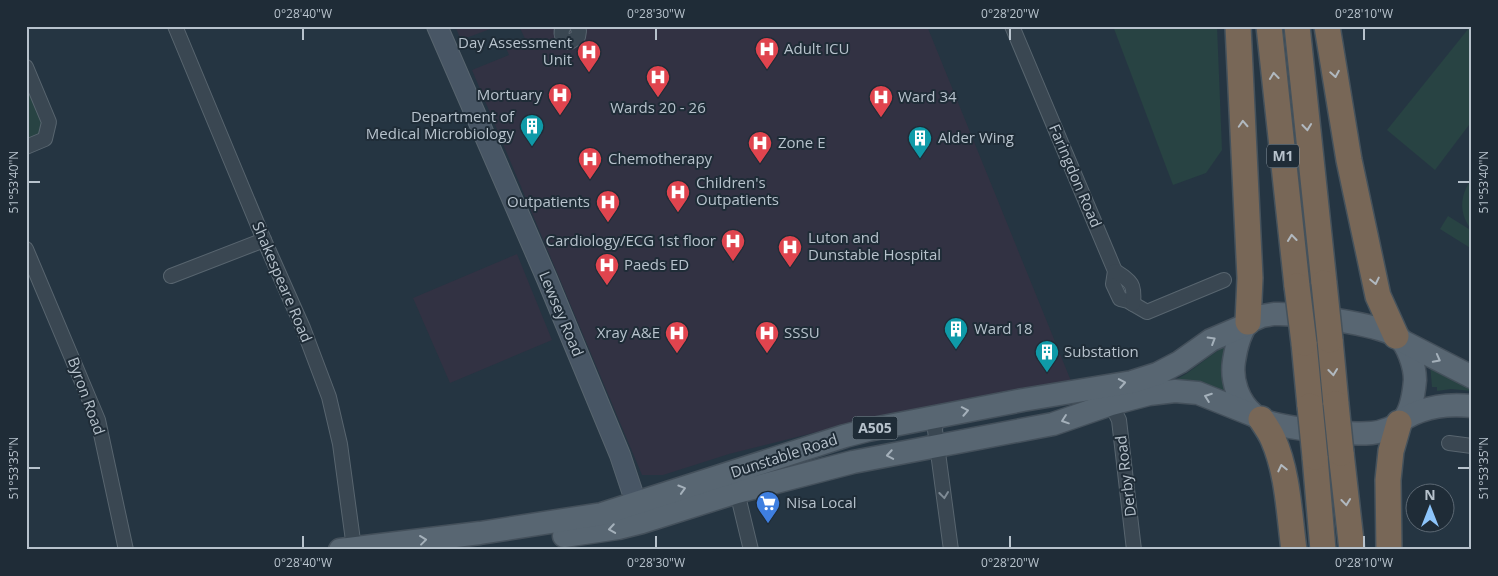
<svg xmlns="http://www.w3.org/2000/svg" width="1498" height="576" viewBox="0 0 1498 576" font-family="'Open Sans',sans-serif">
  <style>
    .medical { fill: #323243 }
    .green { fill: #284343 }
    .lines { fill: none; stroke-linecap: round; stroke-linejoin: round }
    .street-casing { stroke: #58656f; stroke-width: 16 }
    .secondary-casing { stroke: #58656f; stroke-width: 22 }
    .primary-casing { stroke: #44505b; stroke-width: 25 }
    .highway-casing { stroke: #45525c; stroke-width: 28 }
    .street { stroke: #3a4752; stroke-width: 14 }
    .secondary { stroke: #485665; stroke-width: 20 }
    .primary { stroke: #586672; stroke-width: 22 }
    .highway { stroke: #786757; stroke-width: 25 }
    .highway-bridge-casing { stroke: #45525c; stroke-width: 28; stroke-linecap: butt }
    .highway-bridge { stroke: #786757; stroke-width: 25 }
    .oneway { stroke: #b1b9c0 }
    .oneway2 { stroke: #a4b0ba }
    .oneway3 { stroke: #7f8b95 }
    .ticks { fill: none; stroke: #b7c2cc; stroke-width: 2 }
    .labels { text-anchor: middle; stroke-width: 4; stroke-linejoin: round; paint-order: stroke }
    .shield { fill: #1f2c37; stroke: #89959f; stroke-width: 1 }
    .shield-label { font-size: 14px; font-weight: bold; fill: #b7c2cc }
    .poi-label { font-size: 15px; fill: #b7c2cc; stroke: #1f2c37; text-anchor: start }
    .street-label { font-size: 15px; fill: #b7c2cc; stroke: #1f2c37 }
    .neatline { fill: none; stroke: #b7c2cc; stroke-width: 2 }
    .ticks-label { font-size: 12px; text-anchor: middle; fill: #b7c2cc }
  </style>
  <rect width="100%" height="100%" fill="#253542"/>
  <g class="medical">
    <polygon points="455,26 498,26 461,40"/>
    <polygon points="519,26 927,26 1071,381 849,424 729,454 663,475 642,475 472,70 509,55 506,48 521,42 522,45 527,43"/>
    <polygon points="517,254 552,340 450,383 413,298"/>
  </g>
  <g class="green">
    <polygon points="1113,26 1217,26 1222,150 1206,173 1173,185"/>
    <polygon points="1469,28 1472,30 1472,121 1435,170 1387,130"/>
    <polygon points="26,81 43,120 39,134 26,140"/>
    <path d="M1472,179L1469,208L1472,218V230C1459,215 1459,195 1472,179Z"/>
    <polygon points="1448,216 1472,231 1472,249 1440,229"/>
    <polygon points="1224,346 1226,346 1222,373 1226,392 1177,384 1175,380 1186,374"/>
    <polygon points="1430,364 1472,386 1472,391 1451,389 1437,391 1437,387 1432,387"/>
  </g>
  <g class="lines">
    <g class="street-casing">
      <g id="street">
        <polyline points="175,26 264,240 303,328 329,397 340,444 354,548"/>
        <path d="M564,26C559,33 562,41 570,42L578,37L579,31L577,26"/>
        <polyline points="1012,26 1115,271 1113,284 1120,299 1128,301 1147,312 1224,280"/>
        <polyline points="26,67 49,122 45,139 26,147"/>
        <polyline points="26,249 98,420 126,550"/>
        <path d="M1115,271C1132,282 1135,284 1133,304"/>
        <polyline points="171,276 264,240"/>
        <polyline points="1111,404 1119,420 1134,550"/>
        <polyline points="942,416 936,421 935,430 951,550"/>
        <polyline points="1449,443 1472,446"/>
        <polyline points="737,492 751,550"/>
      </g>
    </g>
    <g class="secondary-casing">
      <polyline id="secondary" points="437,26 547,279 620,455 641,518"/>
    </g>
    <g class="primary-casing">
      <g id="primary">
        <path d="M1274,314C1299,313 1377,324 1397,336C1408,344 1415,367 1415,380C1414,392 1411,411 1403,420C1396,427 1382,432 1372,433C1349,435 1271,429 1254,415C1238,402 1231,380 1234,361C1236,348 1240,332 1248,322L1262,316Z"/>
        <polyline points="1402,341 1472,377"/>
        <path d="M1405,418C1427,406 1447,404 1472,406"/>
        <polyline points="564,536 618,528 642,522 737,492 853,462 1053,424 1111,404 1149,394 1175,391 1198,393 1253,415"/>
        <polyline points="340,550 480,533 602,514 845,436 868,430 1023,400 1132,382 1157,374 1180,362 1211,340 1246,325"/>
      </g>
    </g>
    <g class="highway-casing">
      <g id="highway">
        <polyline points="1238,26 1250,278 1248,322"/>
        <polyline points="1269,26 1297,286"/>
        <polyline points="1297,26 1324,283"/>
        <polyline points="1327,26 1349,160 1378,296 1396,336"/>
        <polyline points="1330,340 1336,404"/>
        <polyline points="1304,343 1310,406"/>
        <path d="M1261,419C1265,425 1270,432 1273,439C1288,473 1289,513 1294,550"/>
        <polyline points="1341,453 1352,550"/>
        <polyline points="1315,457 1323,550"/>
        <polyline points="1389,550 1388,480 1391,451 1399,423"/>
      </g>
    </g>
    <use href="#street" class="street"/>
    <use href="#secondary" class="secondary"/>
    <use href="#primary" class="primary"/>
    <use href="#highway" class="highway"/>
    <g class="highway-bridge-casing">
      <g id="highway-bridge">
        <polyline points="1324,283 1330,340"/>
        <polyline points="1297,286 1304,343"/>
        <polyline points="1336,404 1341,453"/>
        <polyline points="1310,406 1315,457"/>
      </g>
    </g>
    <use href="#highway-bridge" class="highway-bridge"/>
  </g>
  <defs><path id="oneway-chevron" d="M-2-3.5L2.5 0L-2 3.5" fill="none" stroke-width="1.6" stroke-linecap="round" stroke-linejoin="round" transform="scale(1.25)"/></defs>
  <g class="oneway">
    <use href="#oneway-chevron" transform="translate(1335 74) rotate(80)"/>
    <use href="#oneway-chevron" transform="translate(1274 76) rotate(-96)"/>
    <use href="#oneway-chevron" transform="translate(1243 124) rotate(-93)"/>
    <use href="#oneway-chevron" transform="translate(1307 127) rotate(84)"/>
    <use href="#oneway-chevron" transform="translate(1292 238) rotate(-96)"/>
    <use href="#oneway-chevron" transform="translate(1375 281) rotate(78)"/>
    <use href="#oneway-chevron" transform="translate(1333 372) rotate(84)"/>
    <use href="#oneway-chevron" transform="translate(1282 468) rotate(-103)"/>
    <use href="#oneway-chevron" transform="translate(1346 502) rotate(84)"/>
  </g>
  <g class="oneway2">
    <use href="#oneway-chevron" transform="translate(1212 340) rotate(-31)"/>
    <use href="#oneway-chevron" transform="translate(1437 359) rotate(28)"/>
    <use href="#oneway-chevron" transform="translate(1122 383) rotate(-10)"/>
    <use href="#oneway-chevron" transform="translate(1208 397) rotate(-160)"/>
    <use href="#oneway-chevron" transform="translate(965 411) rotate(-11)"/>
    <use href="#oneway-chevron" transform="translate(1065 420) rotate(161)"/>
    <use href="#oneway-chevron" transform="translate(890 455) rotate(170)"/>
    <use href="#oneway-chevron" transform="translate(682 489) rotate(-17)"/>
    <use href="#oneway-chevron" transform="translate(612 529) rotate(171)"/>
    <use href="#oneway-chevron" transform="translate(423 540) rotate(-7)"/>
  </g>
  <use class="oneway3" href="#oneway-chevron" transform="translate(944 495) rotate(83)"/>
  <path class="ticks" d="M303,28V40M656,28V40M1010,28V40M1364,28V40M28,182H40M1458,182H1470M28,468H40M1458,468H1470M303,536V548M656,536V548M1010,536V548M1364,536V548"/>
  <defs>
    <g id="hospital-pin" transform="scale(1.25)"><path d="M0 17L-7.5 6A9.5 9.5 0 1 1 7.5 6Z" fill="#e0444e" stroke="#1f2c37"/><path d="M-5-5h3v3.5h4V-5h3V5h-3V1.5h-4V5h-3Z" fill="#fff"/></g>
    <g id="building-pin" transform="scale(1.25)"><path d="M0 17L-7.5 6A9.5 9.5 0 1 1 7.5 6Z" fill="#0f9aa8" stroke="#1f2c37"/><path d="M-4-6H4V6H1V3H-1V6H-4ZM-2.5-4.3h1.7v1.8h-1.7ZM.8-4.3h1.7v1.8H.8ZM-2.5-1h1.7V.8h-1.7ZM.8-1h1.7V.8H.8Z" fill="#fff"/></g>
    <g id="supermarket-pin" transform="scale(1.25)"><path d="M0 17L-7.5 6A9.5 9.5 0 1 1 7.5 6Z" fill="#3f7fe0" stroke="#1f2c37"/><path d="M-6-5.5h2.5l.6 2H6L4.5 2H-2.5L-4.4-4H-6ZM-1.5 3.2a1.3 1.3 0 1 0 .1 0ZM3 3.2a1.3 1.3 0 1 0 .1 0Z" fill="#fff"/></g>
  </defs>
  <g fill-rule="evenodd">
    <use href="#hospital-pin" x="767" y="49"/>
    <use href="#hospital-pin" x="589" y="52"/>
    <use href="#hospital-pin" x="658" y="77"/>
    <use href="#hospital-pin" x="560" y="95"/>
    <use href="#hospital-pin" x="881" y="97"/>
    <use href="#building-pin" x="532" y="126"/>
    <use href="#building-pin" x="920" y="138"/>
    <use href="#hospital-pin" x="760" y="143"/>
    <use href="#hospital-pin" x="590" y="159"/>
    <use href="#hospital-pin" x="678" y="192"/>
    <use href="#hospital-pin" x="608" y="202"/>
    <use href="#hospital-pin" x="733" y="241"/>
    <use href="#hospital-pin" x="790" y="247"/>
    <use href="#hospital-pin" x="607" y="265"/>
    <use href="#building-pin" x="956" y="329"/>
    <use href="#hospital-pin" x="677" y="333"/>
    <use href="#hospital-pin" x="767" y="333"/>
    <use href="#building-pin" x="1047" y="352"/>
    <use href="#supermarket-pin" x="768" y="503"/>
  </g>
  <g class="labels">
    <g class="shield">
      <rect x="1267" y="144.5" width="32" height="23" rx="4"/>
      <rect x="852.5" y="416.5" width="45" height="23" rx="4"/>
    </g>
    <g class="shield-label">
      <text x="1283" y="161">M1</text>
      <text x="875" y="433">A505</text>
    </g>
    <g class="poi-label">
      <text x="572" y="48" text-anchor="end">Day Assessment<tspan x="572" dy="17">Unit</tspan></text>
      <text x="784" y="54">Adult ICU</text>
      <text x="542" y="100" text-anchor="end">Mortuary</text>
      <text x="898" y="102">Ward 34</text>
      <text x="658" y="113" text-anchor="middle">Wards 20 - 26</text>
      <text x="514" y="122" text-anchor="end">Department of<tspan x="514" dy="17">Medical Microbiology</tspan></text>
      <text x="938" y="143">Alder Wing</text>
      <text x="778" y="148">Zone E</text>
      <text x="608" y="164">Chemotherapy</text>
      <text x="696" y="188">Children's<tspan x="696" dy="17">Outpatients</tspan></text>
      <text x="590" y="207" text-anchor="end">Outpatients</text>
      <text x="808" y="243">Luton and<tspan x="808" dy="17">Dunstable Hospital</tspan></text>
      <text x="716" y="246" text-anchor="end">Cardiology/ECG 1st floor</text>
      <text x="624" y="270">Paeds ED</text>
      <text x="974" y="334">Ward 18</text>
      <text x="660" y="338" text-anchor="end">Xray A&amp;E</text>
      <text x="784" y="338">SSSU</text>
      <text x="1064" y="357">Substation</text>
      <text x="786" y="508">Nisa Local</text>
    </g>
    <g class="street-label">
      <text transform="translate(1075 176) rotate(67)" y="5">Faringdon Road</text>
      <text transform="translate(282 282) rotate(67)" y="5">Shakespeare Road</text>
      <text transform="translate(561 314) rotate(67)" y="5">Lewsey Road</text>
      <text transform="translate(86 396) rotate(70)" y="5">Byron Road</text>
      <text transform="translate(784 456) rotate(-18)" y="5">Dunstable Road</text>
      <text transform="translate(1126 476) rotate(-97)" y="5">Derby Road</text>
    </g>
  </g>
  <rect width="1498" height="576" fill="none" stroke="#1f2c37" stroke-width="55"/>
  <g transform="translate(1430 508)"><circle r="24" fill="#1f2c37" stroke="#5c6873"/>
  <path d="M0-4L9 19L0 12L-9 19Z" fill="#8dc5fb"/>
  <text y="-8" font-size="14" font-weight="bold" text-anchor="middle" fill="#b7c2cc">N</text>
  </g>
  <rect x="28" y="28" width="1442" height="520" class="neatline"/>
  <g class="ticks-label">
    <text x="303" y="18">0°28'40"W</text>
    <text x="656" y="18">0°28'30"W</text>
    <text x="1010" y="18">0°28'20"W</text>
    <text x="1364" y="18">0°28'10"W</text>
    <text transform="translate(14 182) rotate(-90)" y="4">51°53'40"N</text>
    <text transform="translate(1484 182) rotate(-90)" y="4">51°53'40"N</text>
    <text transform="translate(14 468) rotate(-90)" y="4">51°53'35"N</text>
    <text transform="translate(1484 468) rotate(-90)" y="4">51°53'35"N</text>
    <text x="303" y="567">0°28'40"W</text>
    <text x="656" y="567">0°28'30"W</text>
    <text x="1010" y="567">0°28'20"W</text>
    <text x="1364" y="567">0°28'10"W</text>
  </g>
</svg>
